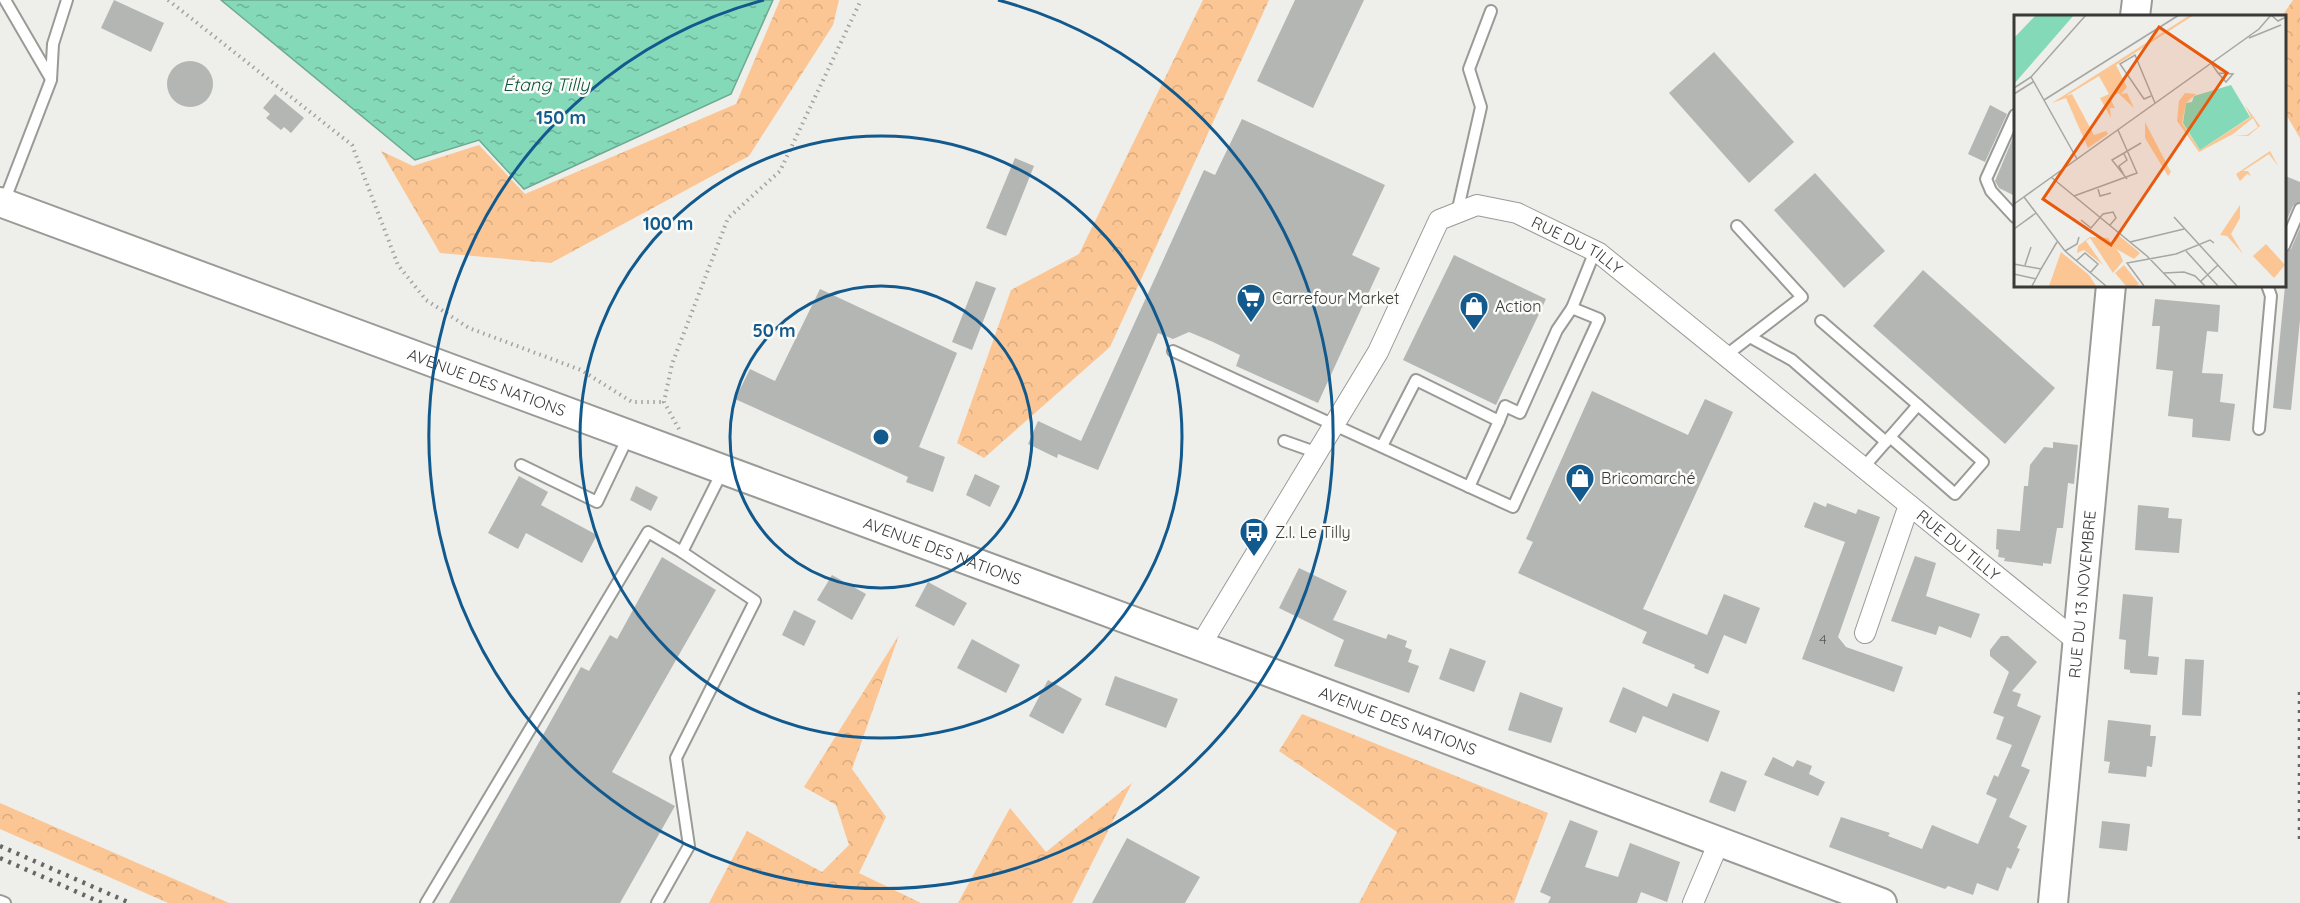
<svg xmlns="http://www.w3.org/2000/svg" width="2300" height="903" viewBox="0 0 2300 903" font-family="Quicksand,sans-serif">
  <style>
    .forest { fill: url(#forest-crowns) }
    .water { fill: url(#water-ripples); stroke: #6ea992; stroke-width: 1.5 }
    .building { fill: #b3b6b3 }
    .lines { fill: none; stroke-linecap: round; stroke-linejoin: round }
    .lane-casing { stroke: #9a9a97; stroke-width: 14 }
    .street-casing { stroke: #9a9a97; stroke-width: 22 }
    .secondary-casing { stroke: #9a9a97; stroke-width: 32 }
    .path { stroke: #a3a3a0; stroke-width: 4; stroke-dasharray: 1.5 4.5; stroke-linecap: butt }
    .lane { stroke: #fff; stroke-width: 10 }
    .street { stroke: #fff; stroke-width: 20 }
    .secondary { stroke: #fff; stroke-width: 28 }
    .rail { stroke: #666665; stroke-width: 4.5; stroke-dasharray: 3 6; stroke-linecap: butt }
    .ring { fill: none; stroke: #12598d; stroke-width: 3 }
    .labels { text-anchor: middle; stroke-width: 5; stroke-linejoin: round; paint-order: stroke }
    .number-label { font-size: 14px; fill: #585857 }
    .street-label { font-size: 16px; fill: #393938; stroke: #fbfcf8 }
    .poi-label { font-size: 16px; fill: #393938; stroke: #fbfcf8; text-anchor: start }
    .water-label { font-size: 18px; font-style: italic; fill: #0d5440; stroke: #fbfcf8 }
    .inset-road { fill: none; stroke: #a6a6a3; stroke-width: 1.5 }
    .view { fill: #e8590c; fill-opacity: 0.15; stroke: #e8590c; stroke-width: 3 }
    .inset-edge { fill: none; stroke: #393938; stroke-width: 3 }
    .centre { fill: #12598d; stroke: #fbfcf8; stroke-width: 3 }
    .ring-label { font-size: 18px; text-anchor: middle; font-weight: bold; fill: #12598d; stroke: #fbfcf8; stroke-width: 5; stroke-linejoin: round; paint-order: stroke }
  </style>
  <defs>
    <pattern id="forest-crowns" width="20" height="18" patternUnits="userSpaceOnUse" patternTransform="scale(1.5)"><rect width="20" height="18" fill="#fbc693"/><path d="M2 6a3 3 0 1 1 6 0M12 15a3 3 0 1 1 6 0" fill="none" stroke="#d8ab80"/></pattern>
    <pattern id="water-ripples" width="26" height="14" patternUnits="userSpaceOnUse" patternTransform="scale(1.5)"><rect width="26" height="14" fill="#84d9b9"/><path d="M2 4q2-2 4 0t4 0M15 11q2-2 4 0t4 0" fill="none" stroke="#6db197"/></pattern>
  </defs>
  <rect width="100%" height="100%" fill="#eeeeeb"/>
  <g class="forest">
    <polygon points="780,0 839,0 833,25 749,156 551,263 440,253 381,151 413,166 479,145 525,194 736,104"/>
    <polygon points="1203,0 1269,0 1110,347 984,458 957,443 1011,290 1079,254"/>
    <polygon points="2293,0 2300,0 2300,138 2284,111 2282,16"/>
    <polygon points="899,635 852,769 886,817 859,873 921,903 709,903 747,831 822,872 849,845 836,805 804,787"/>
    <polygon points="1302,714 1548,813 1514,903 1359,903 1397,832 1279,751"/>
    <polygon points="1132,783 1072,903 958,903 1010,808 1046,852"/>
    <polygon points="0,803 229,903 168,903 0,829"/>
  </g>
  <polygon class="water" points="221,0 773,0 731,94 524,189 479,140 415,160"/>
  <g class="building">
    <polygon points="114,0 164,23 151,52 101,28"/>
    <polygon points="1295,0 1364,0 1313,108 1257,81"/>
    <polygon points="1714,52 1794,142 1749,183 1669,93"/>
    <circle cx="190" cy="84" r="23"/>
    <polygon points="275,94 304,118 291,133 284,127 281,130 266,118 270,114 263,108"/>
    <polygon points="1990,105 2007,114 1985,162 1968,154"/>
    <polygon points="1242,119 1385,185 1352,255 1380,268 1318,403 1236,366 1240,355 1213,342 1189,332 1173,339 1158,333 1098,470 1058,454 1057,458 1028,444 1038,421 1081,441 1204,170 1215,175"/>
    <polygon points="2015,133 2015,196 1999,188 1995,181"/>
    <polygon points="1015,158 1034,166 1006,236 986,228"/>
    <polygon points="1815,173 1885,251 1844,288 1774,210"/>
    <polygon points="2283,175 2300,182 2300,202 2293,206 2283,228"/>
    <polygon points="2300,228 2300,320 2291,410 2273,408 2285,286 2283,253 2291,249"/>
    <polygon points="1454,255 1546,299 1496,405 1403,360"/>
    <polygon points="1923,270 2055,388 2005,444 1873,326"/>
    <polygon points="976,281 996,288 972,350 952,342"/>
    <polygon points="820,289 957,353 919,447 945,457 933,492 906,482 908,477 735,399 750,369 775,381"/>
    <polygon points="2155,299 2220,305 2218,332 2207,331 2202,373 2223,374 2220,402 2235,404 2230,441 2192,437 2193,419 2168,416 2173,371 2156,369 2160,326 2152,326"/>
    <polygon points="1592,391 1688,435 1705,399 1733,412 1643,609 1707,635 1724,594 1760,608 1746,644 1724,635 1708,674 1694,668 1695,665 1642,643 1647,632 1518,573 1533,542 1526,539"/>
    <polygon points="2053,442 2078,445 2074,484 2068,483 2063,528 2057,528 2051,564 2043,563 2043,566 2004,561 2005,558 1998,557 1999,550 1996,549 1997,529 2020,531 2024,486 2028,486 2030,465 2044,447 2053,448"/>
    <polygon points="975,474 1000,486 990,507 966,495"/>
    <polygon points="519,476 548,492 541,505 597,535 582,563 526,533 518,549 488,533"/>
    <polygon points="636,486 658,497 651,511 630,500"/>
    <polygon points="1814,502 1826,507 1827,503 1856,514 1858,509 1880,517 1838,637 1846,647 1903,667 1894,692 1802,659 1845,542 1804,527"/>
    <polygon points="2138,505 2169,508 2168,518 2182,519 2179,553 2135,550"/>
    <polygon points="1915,556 1936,563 1926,596 1980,614 1971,638 1939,626 1936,635 1891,621"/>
    <polygon points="662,557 716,590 612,772 675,806 620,903 449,903 581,667 589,671 610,635 617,639"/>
    <polygon points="1299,568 1347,591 1333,620 1386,639 1388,634 1407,641 1405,647 1412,650 1408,662 1419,666 1409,693 1334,666 1344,640 1279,608"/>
    <polygon points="832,575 866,594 852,620 817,600"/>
    <polygon points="928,582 967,603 954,626 915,606"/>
    <polygon points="2123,594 2153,597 2148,656 2159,657 2157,675 2130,673 2130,670 2124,669 2126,640 2119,639"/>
    <polygon points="794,610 816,621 804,646 782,635"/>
    <polygon points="2001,636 2008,636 2037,662 2012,691 2021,694 2017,706 2041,716 2021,766 2030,770 2009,817 2027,826 2017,848 2020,849 2011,869 2007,867 1998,891 1977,883 1973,895 1948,886 1945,889 1829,847 1841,817 1890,833 1888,836 1922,849 1932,825 1978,844 1997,799 1986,794 1994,775 1998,777 2012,745 1996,739 2004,717 1993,713 2009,672 1990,656 1990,650"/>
    <polygon points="972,639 1020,665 1006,693 957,668"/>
    <polygon points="1450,648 1486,661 1474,692 1439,679"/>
    <polygon points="2185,659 2204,660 2201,716 2182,715"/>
    <polygon points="1115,676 1178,699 1166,728 1105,705"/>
    <polygon points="1048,680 1082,699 1063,734 1029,716"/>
    <polygon points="1623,687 1667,707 1673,693 1720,711 1708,742 1643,716 1636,733 1609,722"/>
    <polygon points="1520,692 1563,708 1551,743 1508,730"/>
    <polygon points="2108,720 2151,725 2150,736 2156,736 2152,767 2147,766 2146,777 2108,773 2110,762 2104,761"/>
    <polygon points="1773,757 1793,767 1797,760 1812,766 1809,774 1825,782 1818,796 1764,775"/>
    <polygon points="1721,771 1747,781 1735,812 1709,802"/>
    <polygon points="1570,820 1598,831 1585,867 1618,877 1630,843 1680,862 1667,902 1641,892 1637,903 1548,903 1551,897 1540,892"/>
    <polygon points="2102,821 2130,824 2127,851 2099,848"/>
    <polygon points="1127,838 1200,877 1185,903 1092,903"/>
  </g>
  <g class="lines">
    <g class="lane-casing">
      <g id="lane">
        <polyline points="5,0 51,79"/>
        <polyline points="2015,115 1986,179 1991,191 2015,217"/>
        <polyline points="4,202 51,80 53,44 67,0"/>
        <polyline points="1457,213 1481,107 1469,69 1491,11"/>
        <polyline points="2284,246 2300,209"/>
        <polyline points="1821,321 1918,405 1863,468"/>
        <polyline points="1750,337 1792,360 1886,442"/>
        <polyline points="1173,351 1513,507 1599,319 1572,308 1595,251"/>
        <polyline points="1725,356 1802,297 1737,226"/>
        <polyline points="2259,429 2271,296 2267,285"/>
        <polyline points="1890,437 1955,494 1983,462 1918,405"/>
        <polyline points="1284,441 1318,453"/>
        <polyline points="1382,446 1416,380 1499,421 1505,406 1520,413 1557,330 1572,308"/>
        <polyline points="521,465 597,502 629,435"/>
        <polyline points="1469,487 1499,421"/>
        <polyline points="0,901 5,903"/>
        <polyline points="426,903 648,532 682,552 723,470"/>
        <polyline points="657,903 689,846 676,758 755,601 682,552"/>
      </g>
    </g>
    <g class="street-casing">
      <g id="street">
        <polyline points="1865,633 1909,505"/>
        <path id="s1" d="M1200,646L1378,352L1439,220L1477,205L1517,213L1599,253L2078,642"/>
        <polyline points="1693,903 1719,842"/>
      </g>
    </g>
    <g class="secondary-casing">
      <g id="secondary">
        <polyline points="2135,16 2137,0"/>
        <path id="s2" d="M0,202L1200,646L1882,903"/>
        <path id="s3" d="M2053,903L2111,285"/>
      </g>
    </g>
    <g class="path">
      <polyline points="168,0 352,145 398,265 426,300 469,328 581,370 632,402 664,402"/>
      <polyline points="679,429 664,402 672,364 728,218 780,171 861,0"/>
    </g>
    <use href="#lane" class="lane"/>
    <use href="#street" class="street"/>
    <use href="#secondary" class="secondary"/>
    <g class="rail">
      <polyline points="2300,692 2300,845"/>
      <polyline points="0,846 130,903"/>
      <polyline points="0,858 102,903"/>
    </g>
  </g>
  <g class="ring">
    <circle cx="881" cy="437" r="151"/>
    <circle cx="881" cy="437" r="301"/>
    <path d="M998 0A452 452 0 1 1 764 0"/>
  </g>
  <defs>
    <g id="supermarket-pin" transform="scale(1.5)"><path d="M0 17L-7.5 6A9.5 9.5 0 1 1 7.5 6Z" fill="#12598d" stroke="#fbfcf8"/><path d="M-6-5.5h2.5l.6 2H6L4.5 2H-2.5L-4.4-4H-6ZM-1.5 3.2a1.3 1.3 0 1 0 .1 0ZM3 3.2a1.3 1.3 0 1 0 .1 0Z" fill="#fff"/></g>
    <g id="shop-pin" transform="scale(1.5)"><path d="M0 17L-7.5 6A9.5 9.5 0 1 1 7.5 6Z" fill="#12598d" stroke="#fbfcf8"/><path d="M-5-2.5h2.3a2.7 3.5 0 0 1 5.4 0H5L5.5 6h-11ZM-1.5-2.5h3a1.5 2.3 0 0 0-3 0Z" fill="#fff"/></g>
    <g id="bus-pin" transform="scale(1.5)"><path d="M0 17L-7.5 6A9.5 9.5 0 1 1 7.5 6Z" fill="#12598d" stroke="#fbfcf8"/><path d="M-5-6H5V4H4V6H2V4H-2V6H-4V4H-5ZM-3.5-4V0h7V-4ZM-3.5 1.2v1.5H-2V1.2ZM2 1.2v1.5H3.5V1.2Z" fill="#fff"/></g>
  </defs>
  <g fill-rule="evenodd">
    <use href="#supermarket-pin" x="1251" y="298"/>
    <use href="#shop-pin" x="1474" y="306"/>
    <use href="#shop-pin" x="1580" y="478"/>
    <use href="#bus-pin" x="1254" y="532"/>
  </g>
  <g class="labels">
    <g class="number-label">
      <text x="1823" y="644">4</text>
    </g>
    <g class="street-label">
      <text dy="6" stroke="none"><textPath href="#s1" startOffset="639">RUE DU TILLY</textPath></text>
      <text dy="6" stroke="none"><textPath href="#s2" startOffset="519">AVENUE DES NATIONS</textPath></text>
      <text dy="6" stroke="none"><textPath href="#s1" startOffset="1125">RUE DU TILLY</textPath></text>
      <text dy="6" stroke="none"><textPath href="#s2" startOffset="1005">AVENUE DES NATIONS</textPath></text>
      <text dy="6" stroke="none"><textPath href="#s3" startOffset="310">RUE DU 13 NOVEMBRE</textPath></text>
      <text dy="6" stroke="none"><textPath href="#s2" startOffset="1491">AVENUE DES NATIONS</textPath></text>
    </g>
    <g class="poi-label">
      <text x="1272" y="304">Carrefour Market</text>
      <text x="1495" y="312">Action</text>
      <text x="1601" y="484">Bricomarché</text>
      <text x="1275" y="538">Z.I. Le Tilly</text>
    </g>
    <g class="water-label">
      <text x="546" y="91">Étang Tilly</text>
    </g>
  </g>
  <g transform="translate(2014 15)">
    <rect width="272" height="272" fill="#eeeeeb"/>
    <path d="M103,219L126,238L120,244L99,232ZM252,229L271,250L260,263L239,241ZM110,250L125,269L122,271H112L101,258Z" fill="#fbc693"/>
    <path d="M176,0H180L102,50L113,72L107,79L113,78L120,93L104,78L96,83L101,93H96L97,103L86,83L95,79L85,61L52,81L58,79L80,120L92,116L94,119L74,133L52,83L38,88ZM171,78L182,79L172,88L168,108L186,135L237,102L231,90L246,111L234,121L220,120H233L244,112L239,103L219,119L185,137L163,106L165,86ZM131,107L157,157L154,161L131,123ZM256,136L264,151L255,139L229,156H234L237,161L233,159L226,166L222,159ZM226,190V203L217,219L229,239L213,221L206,220ZM76,222L94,223L106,239L109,246L99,258L76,223L72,226L89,250L70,235L63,238L64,231ZM47,237L75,260L82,271H35Z" fill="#fbc693"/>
    <path d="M22,0H60L0,69V23ZM217,70L236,102L186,135L169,108L172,88L178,87L180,81Z" fill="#84d9b9"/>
    <path class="inset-road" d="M257,0L264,6L272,2M235,23L267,10M197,48L204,58L212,67L219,59L204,58M17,62L63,144M17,62L72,0M0,73L17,62M0,79L19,67M137,81L130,84L106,49L121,40L141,88M30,85L165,0M110,139L113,145L105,151L110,160M37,162L133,241L162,271M113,164L98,145L127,128M84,174L86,181L97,178M60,181L123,158L104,115M10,182L51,236L92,271M0,189L245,14L257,0M160,202L223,271M67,205L77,213L89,199L99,197L102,203L96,210M0,214L22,198M116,227L170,214M51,236L63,229L65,222M172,236L204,271M62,246L71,238L84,249L76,258M0,249L27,254L18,271M11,250L17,232M27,254L43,227M150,258L170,257L181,261L191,271M0,259L22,264M187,266L204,250M130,271L113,248L162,239L196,225L200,228"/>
    <path class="view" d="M145,12L213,58L97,230L29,184Z"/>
    <rect width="272" height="272" class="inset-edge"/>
  </g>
  <circle cx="881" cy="437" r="9" class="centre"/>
  <g class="ring-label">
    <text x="561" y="124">150 m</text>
    <text x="668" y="230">100 m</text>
    <text x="774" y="337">50 m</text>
  </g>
</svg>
